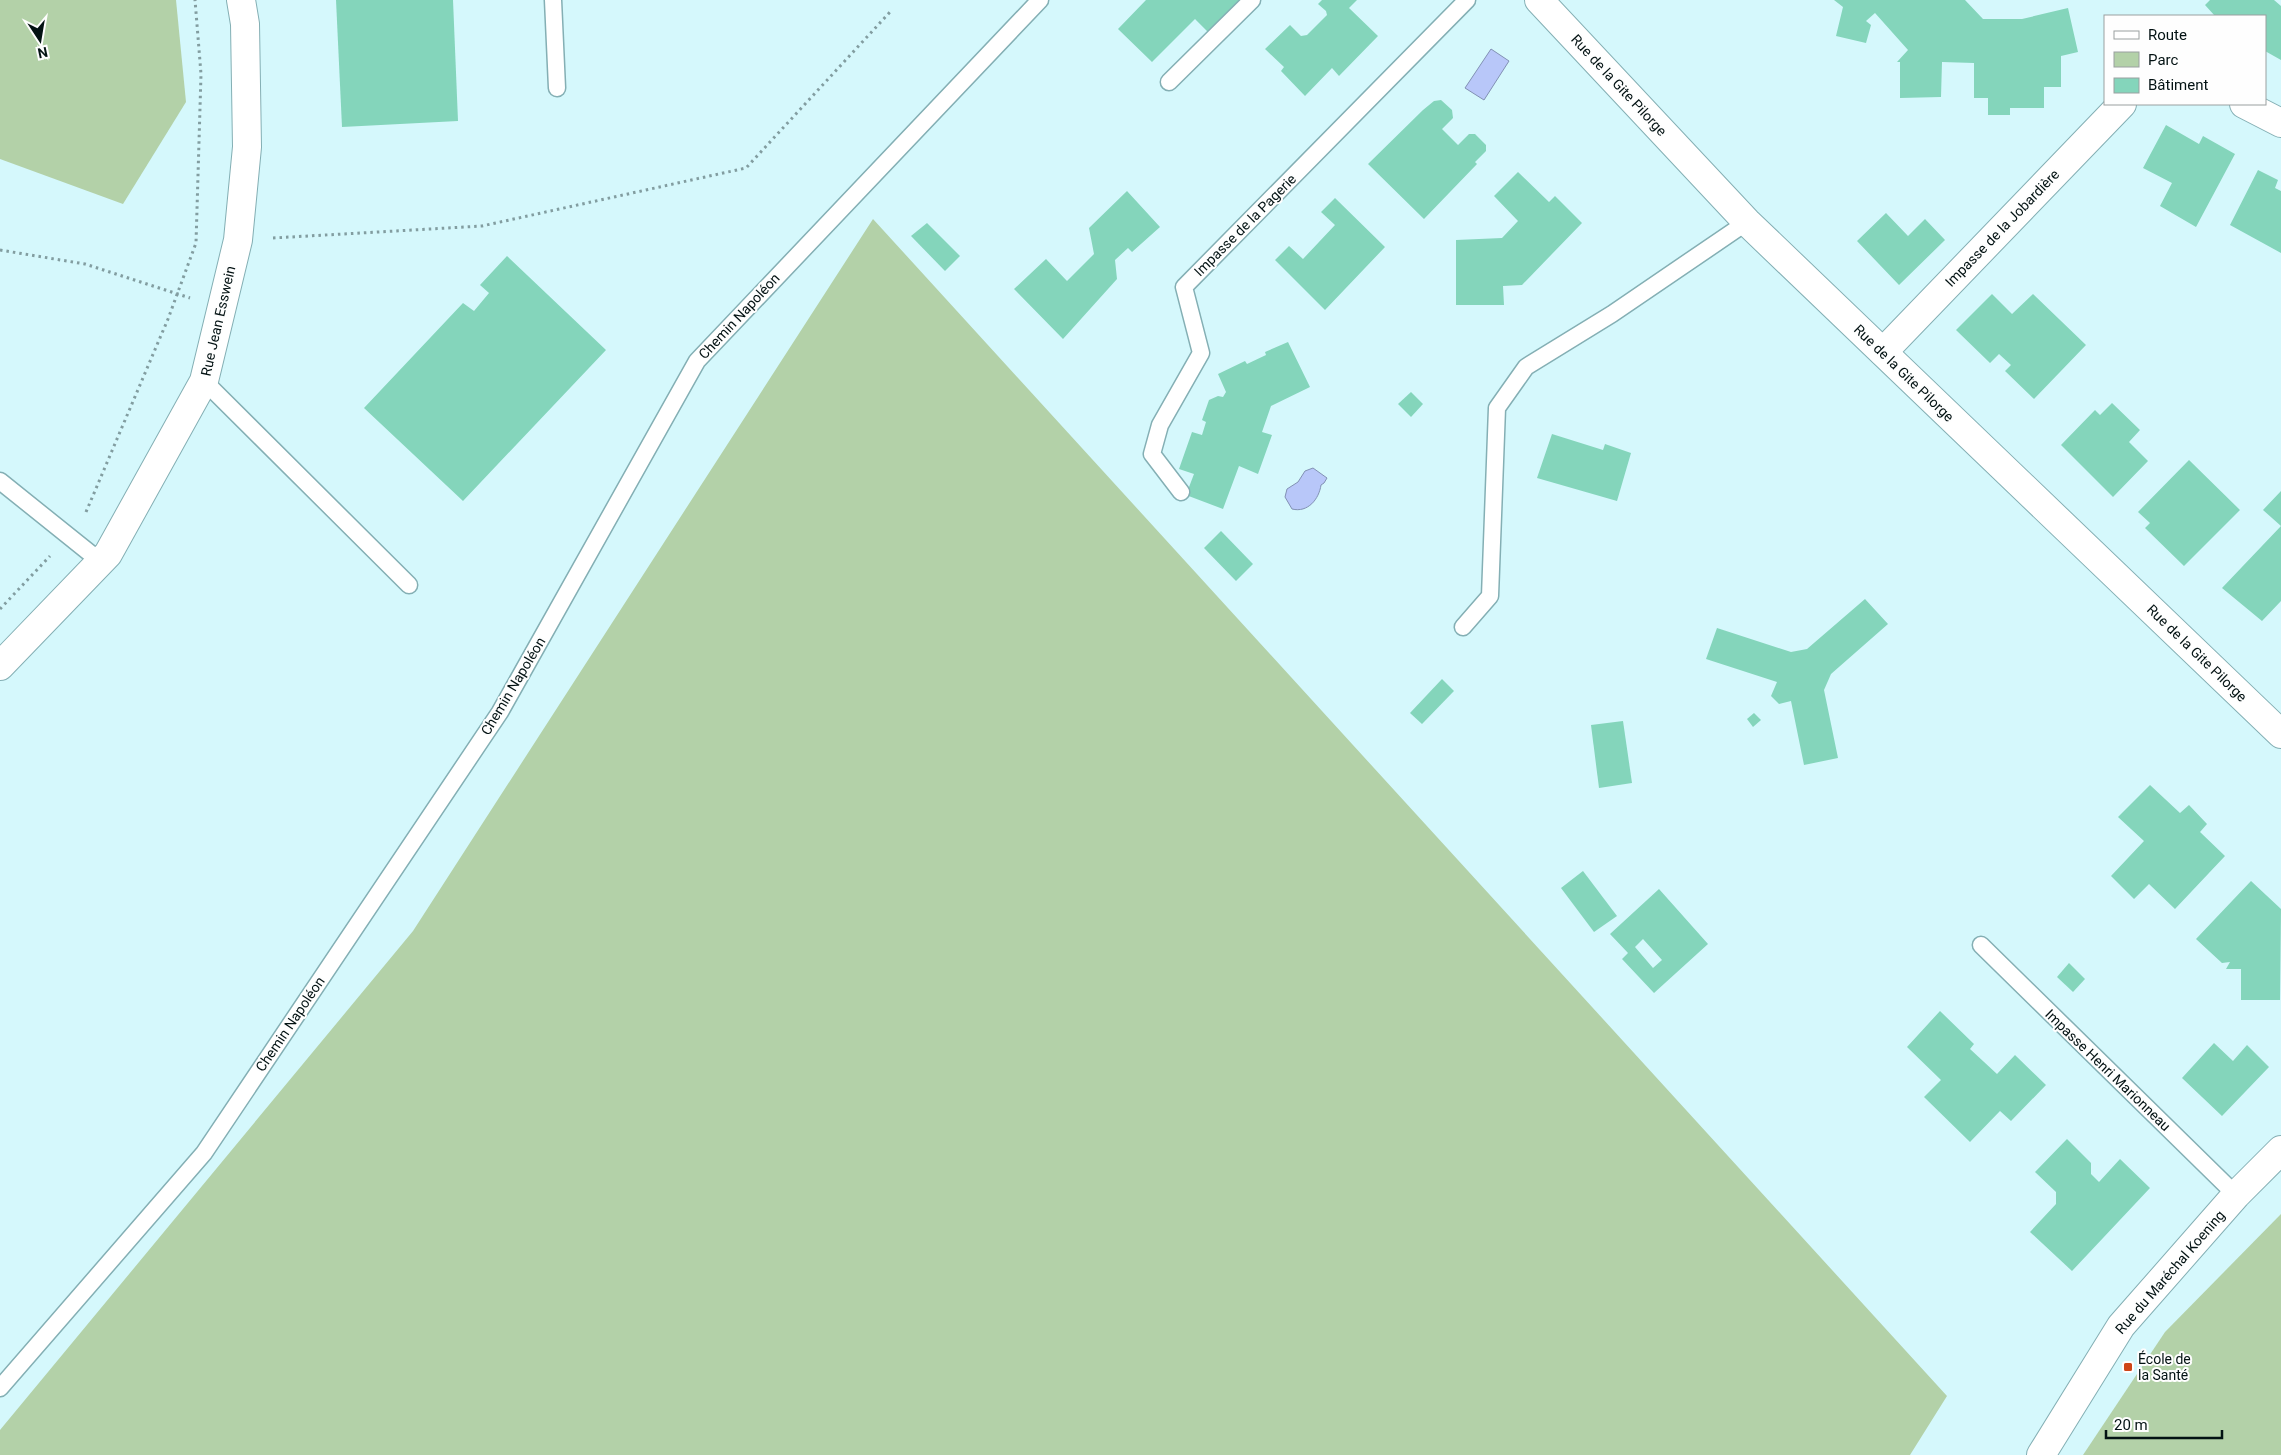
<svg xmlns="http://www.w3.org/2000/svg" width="2281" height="1455" viewBox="0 0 2281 1455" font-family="Roboto,sans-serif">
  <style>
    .green { fill: #b3d1a8 }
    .water { fill: #b8c7f9; stroke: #8291b4 }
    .building { fill: #84d5bb; fill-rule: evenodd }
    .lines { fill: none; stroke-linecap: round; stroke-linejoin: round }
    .service-casing { stroke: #84afb4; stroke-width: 19 }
    .minor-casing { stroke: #84afb4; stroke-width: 30 }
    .path { stroke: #829da0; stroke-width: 3; stroke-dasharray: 2.5 4; stroke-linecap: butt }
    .service { stroke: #fff; stroke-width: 16 }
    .minor { stroke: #fff; stroke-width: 28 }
    .poi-dot { fill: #ce4618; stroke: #fefefe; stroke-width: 2 }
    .labels { text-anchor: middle; stroke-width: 4; stroke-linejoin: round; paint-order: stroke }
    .street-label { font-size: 14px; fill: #031213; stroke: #fefefe }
    .poi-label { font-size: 14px; fill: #031213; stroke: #fefefe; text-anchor: start }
  </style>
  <rect width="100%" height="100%" fill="#d5f8fc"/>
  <g class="green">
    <polygon points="0,0 176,0 186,102 123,204 0,159"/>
    <polygon points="873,219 1947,1396 1910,1455 0,1455 0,1430 413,931"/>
    <polygon points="2281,1214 2281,1455 2083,1455 2165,1332"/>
  </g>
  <g class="water">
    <polygon points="1491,49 1509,61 1484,100 1465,88"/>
    <path d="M1313,468L1327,478L1324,483L1321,485C1319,499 1308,513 1292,509L1285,497L1287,489L1298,482L1305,471Z"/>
  </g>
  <g class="building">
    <polygon points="336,0 453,0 458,121 342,127"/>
    <polygon points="1146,0 1241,0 1209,33 1195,19 1152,62 1118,29"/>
    <polygon points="1322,0 1357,0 1349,8 1378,36 1339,76 1332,68 1305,96 1281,71 1284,67 1265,49 1290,25 1301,36 1307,35 1327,15 1326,11 1318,4"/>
    <polygon points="1834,0 1965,0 1983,19 2022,19 2068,8 2078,52 2061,56 2061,87 2044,87 2044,108 2010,108 2010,115 1988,115 1988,98 1974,98 1974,63 1942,62 1941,97 1900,98 1900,62 1897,62 1908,50 1875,13 1866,21 1871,25 1866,43 1836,36 1843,7"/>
    <polygon points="2210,0 2274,0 2281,6 2281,60 2265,51 2265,16 2215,16 2205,5"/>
    <polygon points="1441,100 1452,110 1453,118 1442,129 1458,145 1469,134 1475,134 1486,145 1486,151 1475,162 1477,164 1424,219 1368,164 1423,110 1434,101"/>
    <polygon points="2166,125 2199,144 2203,136 2235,154 2196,227 2160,206 2172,183 2143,168"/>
    <polygon points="2258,170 2278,180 2275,188 2281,191 2281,253 2230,225"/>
    <polygon points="1518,172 1549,202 1555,196 1582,223 1522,285 1503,286 1504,305 1456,305 1456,240 1502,238 1518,221 1494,196"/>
    <polygon points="1127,191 1160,227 1132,252 1128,248 1115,260 1117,279 1063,339 1014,289 1046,259 1067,281 1094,254 1089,228"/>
    <polygon points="1335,198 1385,247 1325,310 1275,260 1289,246 1303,259 1335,225 1321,212"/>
    <polygon points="1886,213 1908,236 1925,219 1945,240 1899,285 1857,241"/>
    <polygon points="927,223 960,256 945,271 911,236"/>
    <polygon points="507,256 606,350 463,501 364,408 463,303 474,311 489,293 480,285"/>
    <polygon points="1992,294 2012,314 2033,294 2086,345 2034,399 2005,371 2011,365 1999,354 1990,363 1956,330"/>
    <polygon points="1288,342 1310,387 1271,406 1262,432 1272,435 1258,474 1239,466 1223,509 1186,495 1194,474 1179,469 1192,432 1202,435 1206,422 1202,420 1209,400 1218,396 1223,397 1226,392 1218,374 1245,361 1247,364 1266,355 1265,352"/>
    <polygon points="1411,392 1423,404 1411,417 1398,404"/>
    <polygon points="2112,403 2140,430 2129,442 2148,461 2113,497 2061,445 2095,410 2100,415"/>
    <polygon points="1552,434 1603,450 1605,444 1631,453 1617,501 1537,478"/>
    <polygon points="2189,460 2240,510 2184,566 2145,528 2150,523 2138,512"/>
    <polygon points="2281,491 2281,601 2262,621 2222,588 2281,526 2263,510"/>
    <polygon points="1221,531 1253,564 1236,581 1204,548"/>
    <polygon points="1865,599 1888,624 1831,674 1824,690 1838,758 1804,765 1791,701 1779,704 1771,696 1777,682 1706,659 1717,628 1791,652 1807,649"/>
    <polygon points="1442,679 1454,691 1422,724 1410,713"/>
    <polygon points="1754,713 1761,720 1753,727 1747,719"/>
    <polygon points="1623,721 1632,783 1599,788 1591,725"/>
    <polygon points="2150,785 2180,813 2189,805 2207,824 2200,832 2225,856 2175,909 2149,884 2134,899 2111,876 2144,841 2118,817"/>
    <polygon points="1583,871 1617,916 1594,932 1561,888"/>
    <polygon points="2251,881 2281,909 2280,1000 2241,1000 2241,969 2226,969 2230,962 2222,963 2196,939"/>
    <path d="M1659,889L1708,944L1654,993L1622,959L1628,953L1610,934ZM1643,939L1662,960L1653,968L1635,947Z"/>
    <polygon points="2069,963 2085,979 2073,992 2057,977"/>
    <polygon points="1940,1011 1974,1044 1970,1049 1997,1074 2015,1055 2046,1085 2011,1121 2000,1111 1970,1142 1924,1097 1941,1080 1907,1047"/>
    <polygon points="2214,1043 2233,1061 2247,1045 2269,1067 2222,1116 2182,1078"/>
    <polygon points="2067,1139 2091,1163 2091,1174 2099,1182 2120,1159 2150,1188 2072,1271 2030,1232 2056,1204 2056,1192 2035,1172"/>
  </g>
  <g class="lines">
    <g class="service-casing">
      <g id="service">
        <polyline points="553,0 557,88"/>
        <polyline points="1169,82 1252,0"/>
        <polyline points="204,381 409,585"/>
        <polyline points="0,481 101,562"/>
        <polyline points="1181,492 1152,454 1160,425 1201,353 1184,287 1467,0"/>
        <polyline points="1463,627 1490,596 1497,408 1526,367 1612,314 1747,222"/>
        <polyline points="1981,945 2236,1195"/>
        <polyline points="0,1388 204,1153 500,712 697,361 1040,0"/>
      </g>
    </g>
    <g class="minor-casing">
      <g id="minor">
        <polyline points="1539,0 1747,222 2281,734"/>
        <polyline points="2244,104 2281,123"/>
        <polyline points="1883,352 2122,104"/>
        <polyline points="0,666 108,554 204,381 238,240 247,147 245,24 241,0"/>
        <polyline points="2041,1455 2121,1326 2236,1195 2281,1150"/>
      </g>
    </g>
    <g class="path">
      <polyline points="273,238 482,226 746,168 890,12"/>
      <polyline points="0,250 85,264 190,298"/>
      <polyline points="86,512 168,319 196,243 201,74 195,0"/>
      <polyline points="0,609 50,556"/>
    </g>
    <use href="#service" class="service"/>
    <use href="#minor" class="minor"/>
  </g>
  <rect class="poi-dot" x="2123" y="1362" width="10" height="10" rx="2.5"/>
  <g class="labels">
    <g class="street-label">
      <text transform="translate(1619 85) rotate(47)" y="5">Rue de la Gite Pilorge</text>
      <text transform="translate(1245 225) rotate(-45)" y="5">Impasse de la Pagerie</text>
      <text transform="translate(2002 228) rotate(-46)" y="5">Impasse de la Jobardière</text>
      <text transform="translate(739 316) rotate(-47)" y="5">Chemin Napoléon</text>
      <text transform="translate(218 321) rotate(-77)" y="5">Rue Jean Esswein</text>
      <text transform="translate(1904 373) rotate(44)" y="5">Rue de la Gite Pilorge</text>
      <text transform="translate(2197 653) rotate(44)" y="5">Rue de la Gite Pilorge</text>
      <text transform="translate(513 686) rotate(-59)" y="5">Chemin Napoléon</text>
      <text transform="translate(290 1024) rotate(-56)" y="5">Chemin Napoléon</text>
      <text transform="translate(2108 1070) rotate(44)" y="5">Impasse Henri Marionneau</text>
      <text transform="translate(2170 1272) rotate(-49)" y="5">Rue du Maréchal Koening</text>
    </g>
    <g class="poi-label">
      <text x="2138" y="1364">École de<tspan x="2138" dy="16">la Santé</tspan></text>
    </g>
  </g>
  <rect x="2104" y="15" width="162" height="90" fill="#fefefe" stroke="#9aa0a0"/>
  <rect x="2114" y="31" width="25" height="8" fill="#ffffff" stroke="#9aa0a0"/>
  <text x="2148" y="40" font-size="15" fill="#031213">Route</text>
  <rect x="2114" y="52" width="25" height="15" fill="#b3d1a8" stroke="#9aa0a0"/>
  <text x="2148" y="65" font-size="15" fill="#031213">Parc</text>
  <rect x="2114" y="78" width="25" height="15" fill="#84d5bb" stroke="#9aa0a0"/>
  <text x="2148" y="90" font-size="15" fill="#031213">Bâtiment</text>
  <g transform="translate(40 40) rotate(168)" stroke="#fefefe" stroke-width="4" paint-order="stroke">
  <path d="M0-4L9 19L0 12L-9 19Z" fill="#031213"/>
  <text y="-8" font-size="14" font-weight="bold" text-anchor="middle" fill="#031213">N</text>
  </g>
  <path d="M2106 1430v8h116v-8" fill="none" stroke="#031213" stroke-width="2.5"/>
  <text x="2114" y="1430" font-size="15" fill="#031213" stroke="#fefefe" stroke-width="4" paint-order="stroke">20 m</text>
</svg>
